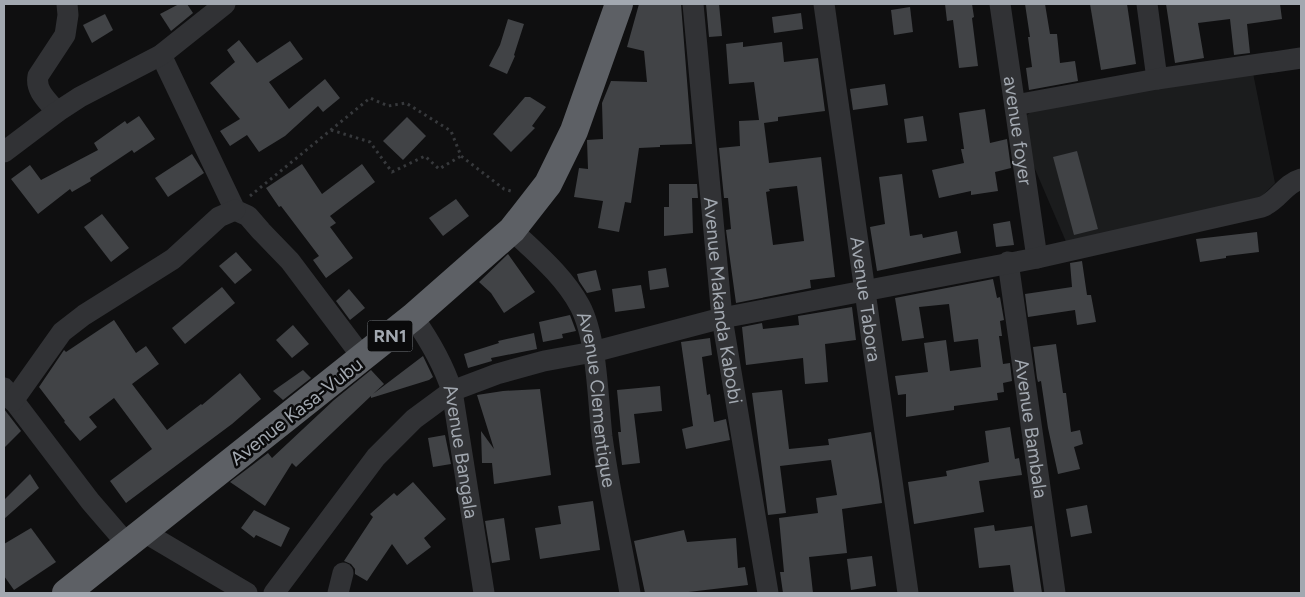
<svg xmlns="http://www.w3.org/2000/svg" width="1305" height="597" viewBox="0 0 1305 597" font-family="Figtree,sans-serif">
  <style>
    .built { fill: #1b1c1d }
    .building { fill: #414346; fill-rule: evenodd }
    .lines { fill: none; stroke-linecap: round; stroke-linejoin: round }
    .path { stroke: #37393c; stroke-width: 3; stroke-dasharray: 2.5 4; stroke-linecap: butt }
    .street { stroke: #313235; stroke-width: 21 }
    .highway { stroke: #5d6065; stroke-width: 28 }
    .labels { text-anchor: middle; stroke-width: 5; stroke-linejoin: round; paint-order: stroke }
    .shield { fill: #0a0a0b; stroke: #74797e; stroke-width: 1 }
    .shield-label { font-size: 18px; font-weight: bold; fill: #a2a8b0 }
    .street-label { font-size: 19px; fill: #a2a8b0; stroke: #0a0a0b }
  </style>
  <rect width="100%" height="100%" fill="#0f0f10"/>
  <polygon class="built" points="1253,73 1275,183 1259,199 1067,244 1032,162 1026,116 1034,109"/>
  <g class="building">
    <polygon points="179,4 187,4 193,13 171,31 160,14"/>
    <polygon points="639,4 681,4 692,144 660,145 660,147 639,148 631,203 625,202 619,232 598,228 603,201 574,197 579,168 588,169 587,140 603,139 602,103 611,81 647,82 644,51 627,47"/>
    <polygon points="706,4 719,4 722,36 709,37"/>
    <polygon points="945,4 972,4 974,17 972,18 978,66 959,68 953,20 947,21"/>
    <polygon points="1025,4 1045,4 1050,34 1057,34 1060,63 1075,61 1078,81 1029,90 1026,68 1032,67 1028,37 1030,37"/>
    <polygon points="1090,4 1127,4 1136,64 1101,70"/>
    <polygon points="1166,4 1280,4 1282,19 1247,24 1250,53 1234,55 1230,19 1198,23 1204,58 1175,63"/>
    <polygon points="910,7 913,32 894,35 891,10"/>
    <polygon points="801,13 803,29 774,33 772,17"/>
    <polygon points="105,14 113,30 92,43 83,25"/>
    <polygon points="508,19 524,24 514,55 515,56 507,74 489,66 500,45"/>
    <polygon points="239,40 257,63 290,41 303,59 269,82 289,109 325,79 340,98 323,112 318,106 285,136 259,152 247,135 230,146 220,131 240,119 210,83 235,62 227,50"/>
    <path d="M743,42V47L782,42L784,62L818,58L825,111L778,117V121L764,123L769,163L821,157L835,277L810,280L811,288L736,303L726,230L731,229L728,198H724L719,148L740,146L739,121L759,120L754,82L729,84L726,44ZM797,186L804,241L773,245L766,192L770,191L769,189Z"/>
    <polygon points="885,84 888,105 853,110 850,89"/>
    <polygon points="525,97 530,97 546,107 532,126 535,128 511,152 493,134"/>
    <polygon points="985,109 990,143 1007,139 1011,168 995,172 998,191 971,195 971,191 939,198 932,170 964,163 961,149 964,149 959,113"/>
    <polygon points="139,116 155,139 134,153 132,150 90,178 91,181 72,192 70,189 38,214 11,179 30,165 41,180 98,150 94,143 125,121 127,124"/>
    <polygon points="923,116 927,141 907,143 904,119"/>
    <polygon points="407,117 426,136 403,160 383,141"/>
    <polygon points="1077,151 1098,229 1074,235 1053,157"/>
    <polygon points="192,154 204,173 168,197 155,178"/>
    <polygon points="302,164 322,194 362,164 375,182 330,216 336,223 330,227 353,258 326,278 313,260 319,256 281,206 279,207 266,188"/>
    <polygon points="902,174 910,236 922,234 923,238 957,231 961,253 877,271 870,227 885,224 879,177"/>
    <polygon points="669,184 697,184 698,198 692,198 693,233 664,236 664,207 669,207"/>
    <polygon points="456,199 469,216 443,236 429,218"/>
    <polygon points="102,214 129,248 111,262 84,227"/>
    <polygon points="1010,221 1014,245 996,247 993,224"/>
    <polygon points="1257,232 1259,252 1226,256 1226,258 1200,262 1196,239"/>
    <polygon points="236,252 252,270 235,284 219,266"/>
    <polygon points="508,254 535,292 504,313 491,293 479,282"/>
    <polygon points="1082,261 1087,295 1091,295 1096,322 1077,325 1075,310 1028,317 1025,294 1072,287 1070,263"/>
    <polygon points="666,268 669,287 650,290 648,271"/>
    <polygon points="596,270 601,290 587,293 579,281 577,274"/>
    <polygon points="993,279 997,298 1000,297 1004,320 1000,321 1002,336 999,336 1003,364 1010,363 1012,381 1003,383 1004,392 997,393 998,400 954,406 954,410 906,417 906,394 898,395 895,376 928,372 924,343 946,340 950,371 981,367 978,339 954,342 949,304 919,307 924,338 902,341 895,298"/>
    <polygon points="641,285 645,308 615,312 612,289"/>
    <polygon points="222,287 235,303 185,344 172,328"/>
    <polygon points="349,289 365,308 350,320 336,301"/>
    <polygon points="852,307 856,340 825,344 828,382 805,384 803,358 746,365 742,327 762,323 763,329 799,325 798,316"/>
    <polygon points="570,315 576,331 562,334 563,338 543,342 539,322"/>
    <polygon points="114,320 136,353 146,346 159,364 132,384 167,430 201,404 202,405 240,373 261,399 232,424 126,503 110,481 152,449 114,398 89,417 97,427 80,441 64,422 65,421 39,387 64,350 66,352"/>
    <polygon points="293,325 309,344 292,358 276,340"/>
    <polygon points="534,333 537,349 491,358 492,361 468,368 464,354 499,343 498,341"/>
    <polygon points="710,338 712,355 702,357 707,395 710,394 714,422 726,419 730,440 686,449 682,429 693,426 681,342"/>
    <polygon points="1056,344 1063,393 1066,393 1071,432 1080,430 1083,444 1074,447 1080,469 1058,474 1048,428 1041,381 1038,382 1037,378 1033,347"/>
    <polygon points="423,356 433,377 429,380 371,398 371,396 296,467 292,463 265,506 230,482 268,453 272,458 334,400 371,370 384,384 373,394"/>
    <polygon points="303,370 311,378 283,400 273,391"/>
    <polygon points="660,386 662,411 634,414 640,463 622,465 618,432 621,432 617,390"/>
    <polygon points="540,389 551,475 494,484 492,463 482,463 481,431 494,449 477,395 503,391"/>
    <polygon points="782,390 789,449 829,445 828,439 871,432 879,481 882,503 842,509 847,553 809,557 813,593 783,593 780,572 784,572 779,518 818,513 816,498 837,495 831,460 780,466 786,513 768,515 752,393"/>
    <polygon points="4,409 21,431 4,448"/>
    <polygon points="1010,427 1015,459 1019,458 1022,475 979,481 984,512 914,524 908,482 947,476 946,471 989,462 985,431"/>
    <polygon points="445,435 451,464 433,467 428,438"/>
    <polygon points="30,474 39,488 4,519 4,500"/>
    <polygon points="413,482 446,519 424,538 431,547 407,565 392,544 367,581 355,574 355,569 351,564 344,561 373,517 370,514 394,493 397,496"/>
    <polygon points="593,501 600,550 540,559 535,528 561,524 558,506"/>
    <polygon points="1087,505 1092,533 1071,537 1066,509"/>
    <polygon points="254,510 290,528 281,547 256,535 254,538 241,528"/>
    <polygon points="504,518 510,560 492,563 485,521"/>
    <polygon points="994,525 995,531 1032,526 1042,593 1014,593 1010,565 979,568 974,528"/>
    <polygon points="31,528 56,562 14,590 4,576 4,544"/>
    <polygon points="684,530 687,542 736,538 738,568 745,567 748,585 680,593 645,593 634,541"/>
    <polygon points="872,556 876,586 851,590 847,559"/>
  </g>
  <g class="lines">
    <g class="path">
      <polyline points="331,130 370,142 392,172 425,156 439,169 461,156"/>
      <polyline points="250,196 370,98 388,106 406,103 451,131 461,156 504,189 514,192"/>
    </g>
    <g class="street">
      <path id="s1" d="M693,4L722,318L768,593"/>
      <path id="s2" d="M824,4L908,593"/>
      <path id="s3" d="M1000,4L1037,258"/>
      <polyline points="1147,4 1157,79"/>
      <polyline points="161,55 235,210 248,216 261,231 290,261 363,358"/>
      <polyline points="1015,105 1157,79 1301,58"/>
      <path d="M57,112C48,101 35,91 38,76L65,35L68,15L67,4"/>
      <polyline points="4,152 57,112 80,97 161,55 225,4"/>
      <path id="s4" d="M512,230C537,254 564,276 580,306C597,338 598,400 602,437C609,489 621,541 630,593"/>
      <path id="s5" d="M1008,262L1055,593"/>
      <path id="s6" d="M413,317C430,341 443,363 452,391L484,593"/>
      <polyline points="4,388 90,501 127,544"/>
      <polyline points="13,401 62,332 84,315 173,259 219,217 235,210"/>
      <polyline points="144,532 247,593"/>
      <path d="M274,593L376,457L414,419L452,391L497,374L544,361L593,352L722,318L1037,258L1262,207C1278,201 1284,184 1301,179"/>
      <polyline points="338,593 343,573"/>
    </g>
    <polyline class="highway" points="66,593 413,317 512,230 548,184 574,131 619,4"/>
  </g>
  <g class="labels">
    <rect class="shield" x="367.5" y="320.5" width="45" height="31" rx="4"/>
    <g class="shield-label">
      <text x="390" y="342">RN1</text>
    </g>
    <g class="street-label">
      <text dy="7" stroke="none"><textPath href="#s3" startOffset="128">avenue foyer</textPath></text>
      <text dy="7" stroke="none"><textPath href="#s1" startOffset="298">Avenue Makanda Kabobi</textPath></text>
      <text dy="7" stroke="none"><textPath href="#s2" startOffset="298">Avenue Tabora</textPath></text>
      <text dy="7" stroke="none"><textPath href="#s4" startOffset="198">Avenue Clementique</textPath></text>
      <text transform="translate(296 411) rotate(-38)" y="7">Avenue Kasa-Vubu</text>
      <text dy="7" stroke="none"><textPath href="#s5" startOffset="168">Avenue Bambala</textPath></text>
      <text dy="7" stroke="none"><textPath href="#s6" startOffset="145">Avenue Bangala</textPath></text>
    </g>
  </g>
  <rect width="1305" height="597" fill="none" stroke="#a2a8b0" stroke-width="10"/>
</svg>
